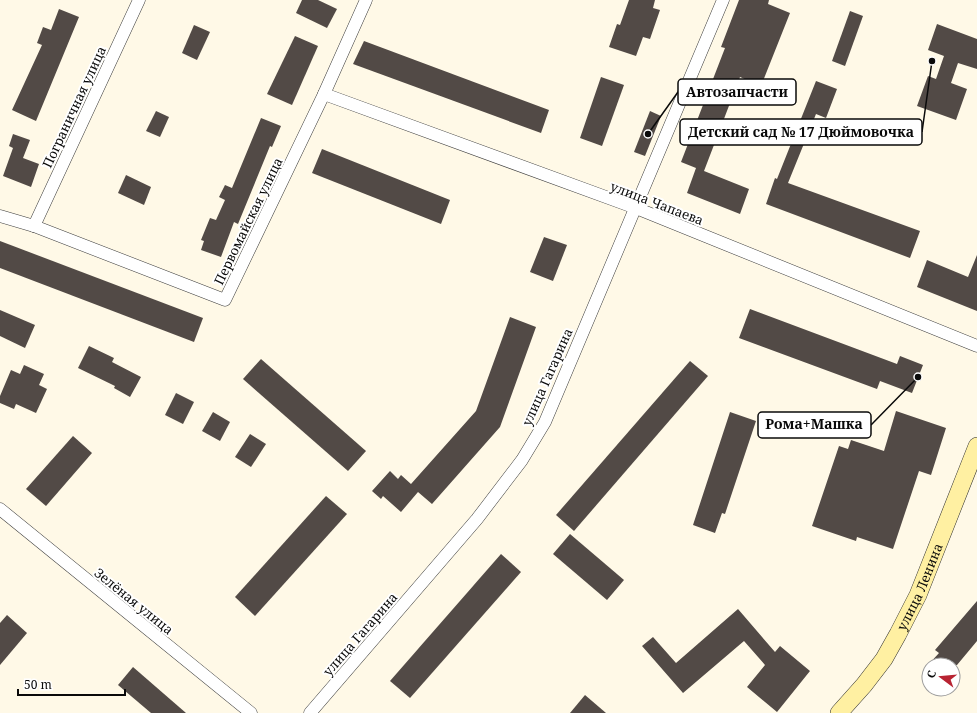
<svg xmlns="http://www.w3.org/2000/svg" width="977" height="713" viewBox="0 0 977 713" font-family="'Noto Serif',serif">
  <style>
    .building { fill: #524a46 }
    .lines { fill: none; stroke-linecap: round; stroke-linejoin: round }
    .minor-casing { stroke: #3d3d3d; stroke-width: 13 }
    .secondary-casing { stroke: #2c2c2c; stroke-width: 18 }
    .minor { stroke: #fff; stroke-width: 12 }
    .secondary { stroke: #fff0a2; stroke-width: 17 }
    .labels { text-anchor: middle; stroke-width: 4; stroke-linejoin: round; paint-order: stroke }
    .street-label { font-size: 13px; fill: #0a0a0a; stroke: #fff }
    .leader { fill: none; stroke: #0a0a0a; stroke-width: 1.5 }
    .callout-dot { fill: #0a0a0a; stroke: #fff; stroke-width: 1.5 }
    .callout { fill: #fff; stroke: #0a0a0a; stroke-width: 1.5 }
    .callout-label { font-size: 14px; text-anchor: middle; font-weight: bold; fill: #0a0a0a }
  </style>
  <rect width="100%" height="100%" fill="#fff9e7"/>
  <g class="building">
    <polygon points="302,0 318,0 337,9 327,28 296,13"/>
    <polygon points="629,0 655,0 653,8 660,10 650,39 643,37 636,56 609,47 617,24 620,25"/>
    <polygon points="739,0 769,0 768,4 790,13 761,86 740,77 704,171 749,189 740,214 687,193 696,168 681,162 725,48 721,47"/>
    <polygon points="59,9 79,17 36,121 12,110 42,45 37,43 43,27 51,30"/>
    <polygon points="850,11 863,16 845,66 832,61"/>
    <polygon points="937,24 977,39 977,69 958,63 951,83 967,89 956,120 917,106 928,76 936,79 944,56 928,50"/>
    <polygon points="194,25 210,32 197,60 182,53"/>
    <polygon points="295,36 318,46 292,105 267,94"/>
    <polygon points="364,41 549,110 541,133 353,64"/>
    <polygon points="601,77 624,85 602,146 580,138"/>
    <polygon points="816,81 837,89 826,118 816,114 788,183 920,231 910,258 766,204 775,178 777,179"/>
    <polygon points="156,111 169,117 160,137 146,131"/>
    <polygon points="650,111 661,116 645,156 634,152"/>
    <polygon points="261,118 281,126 272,147 270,146 238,224 234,222 221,257 201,250 204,241 201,240 210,218 216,220 225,200 219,197 225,185 232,188"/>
    <polygon points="13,134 30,140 23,158 39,164 31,187 3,176 13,148 9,146"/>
    <polygon points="322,149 450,200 441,224 312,173"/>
    <polygon points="126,175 151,187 144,205 118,193"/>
    <polygon points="544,237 567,245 553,281 530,272"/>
    <polygon points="0,241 203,318 194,342 0,268"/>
    <polygon points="977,255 977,311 917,287 927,260 968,277"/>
    <polygon points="750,309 897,364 900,356 923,365 912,393 880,381 877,389 739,338"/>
    <polygon points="0,310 35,325 25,348 0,336"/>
    <polygon points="510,317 536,327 500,427 432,504 418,492 401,512 383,496 381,499 372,491 390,471 398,479 401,475 411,484 476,411"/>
    <polygon points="89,346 114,358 112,362 141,377 130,397 114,388 115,386 78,368"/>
    <polygon points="261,359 366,451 348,471 243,379"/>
    <polygon points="690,361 708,376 574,531 556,515"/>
    <polygon points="24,365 44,374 39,385 47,389 36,413 16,404 14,409 0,403 0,396 11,370 20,374"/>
    <polygon points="176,393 194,402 183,424 165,415"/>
    <polygon points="896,411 946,428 931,475 919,471 893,549 857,537 856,541 812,526 839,446 848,449 851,440 884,451"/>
    <polygon points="213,412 230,422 220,441 202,431"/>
    <polygon points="730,412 756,421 725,514 722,513 715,533 693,525"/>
    <polygon points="250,434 266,444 251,467 235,457"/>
    <polygon points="73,436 92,453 46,506 26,489"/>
    <polygon points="326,496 347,514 255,616 235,597"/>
    <polygon points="570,534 624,580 607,600 553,554"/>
    <polygon points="501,554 521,572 410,698 390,681"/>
    <polygon points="977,601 977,641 957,665 928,665 939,653 935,650"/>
    <polygon points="738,609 775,652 780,646 810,671 777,712 747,687 765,665 744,641 683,693 642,646 653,637 676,663"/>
    <polygon points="7,615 27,633 0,665 0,623"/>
    <polygon points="133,667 186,713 151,713 118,685"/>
    <polygon points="585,695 606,713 570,713"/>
  </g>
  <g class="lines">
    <g class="minor-casing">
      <g id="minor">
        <polyline points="324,94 636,208 977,346"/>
        <polyline points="0,216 34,226 225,300 324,94 366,0"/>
        <polyline points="34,226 139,0"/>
        <polyline points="0,509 251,713"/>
        <polyline points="310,713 477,519 522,460 545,422 723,0"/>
      </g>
    </g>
    <g class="secondary-casing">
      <g id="secondary">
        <path id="s1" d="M839,713L864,685L884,659L898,634L918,595L977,446"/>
      </g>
    </g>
    <use href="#minor" class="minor"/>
    <use href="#secondary" class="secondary"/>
  </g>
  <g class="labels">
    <g class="street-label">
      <text transform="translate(74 107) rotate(-65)" y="5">Пограничная улица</text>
      <text transform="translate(657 203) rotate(21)" y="5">улица Чапаева</text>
      <text transform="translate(248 221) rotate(-64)" y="5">Первомайская улица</text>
      <text transform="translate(547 377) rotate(-66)" y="5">улица Гагарина</text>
      <text dy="5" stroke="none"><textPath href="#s1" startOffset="151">улица Ленина</textPath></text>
      <text transform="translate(134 601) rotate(39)" y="5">Зелёная улица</text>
      <text transform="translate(360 634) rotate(-49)" y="5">улица Гагарина</text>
    </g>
  </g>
  <path class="leader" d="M648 134L678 92M932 61L922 132M918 377L871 425"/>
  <g class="callout-dot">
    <circle cx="648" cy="134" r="4"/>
    <circle cx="932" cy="61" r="4"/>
    <circle cx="918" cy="377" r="4"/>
  </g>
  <g class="callout">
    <rect x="678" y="79" width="118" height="26" rx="4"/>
    <rect x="680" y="119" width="242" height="26" rx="4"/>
    <rect x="758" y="412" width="113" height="26" rx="4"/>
  </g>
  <g class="callout-label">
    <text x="737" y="97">Автозапчасти</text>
    <text x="801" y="137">Детский сад № 17 Дюймовочка</text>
    <text x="814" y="429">Рома+Машка</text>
  </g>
  <g transform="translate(941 677) rotate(286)"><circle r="19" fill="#ffffff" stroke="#9d9d9d"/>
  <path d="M0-3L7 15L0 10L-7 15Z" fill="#b82332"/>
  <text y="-6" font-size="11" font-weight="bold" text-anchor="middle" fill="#0a0a0a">С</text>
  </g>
  <path d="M18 689v6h107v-6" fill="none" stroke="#0a0a0a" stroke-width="2"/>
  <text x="24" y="689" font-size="12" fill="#0a0a0a" stroke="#ffffff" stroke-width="3" paint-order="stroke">50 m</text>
</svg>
